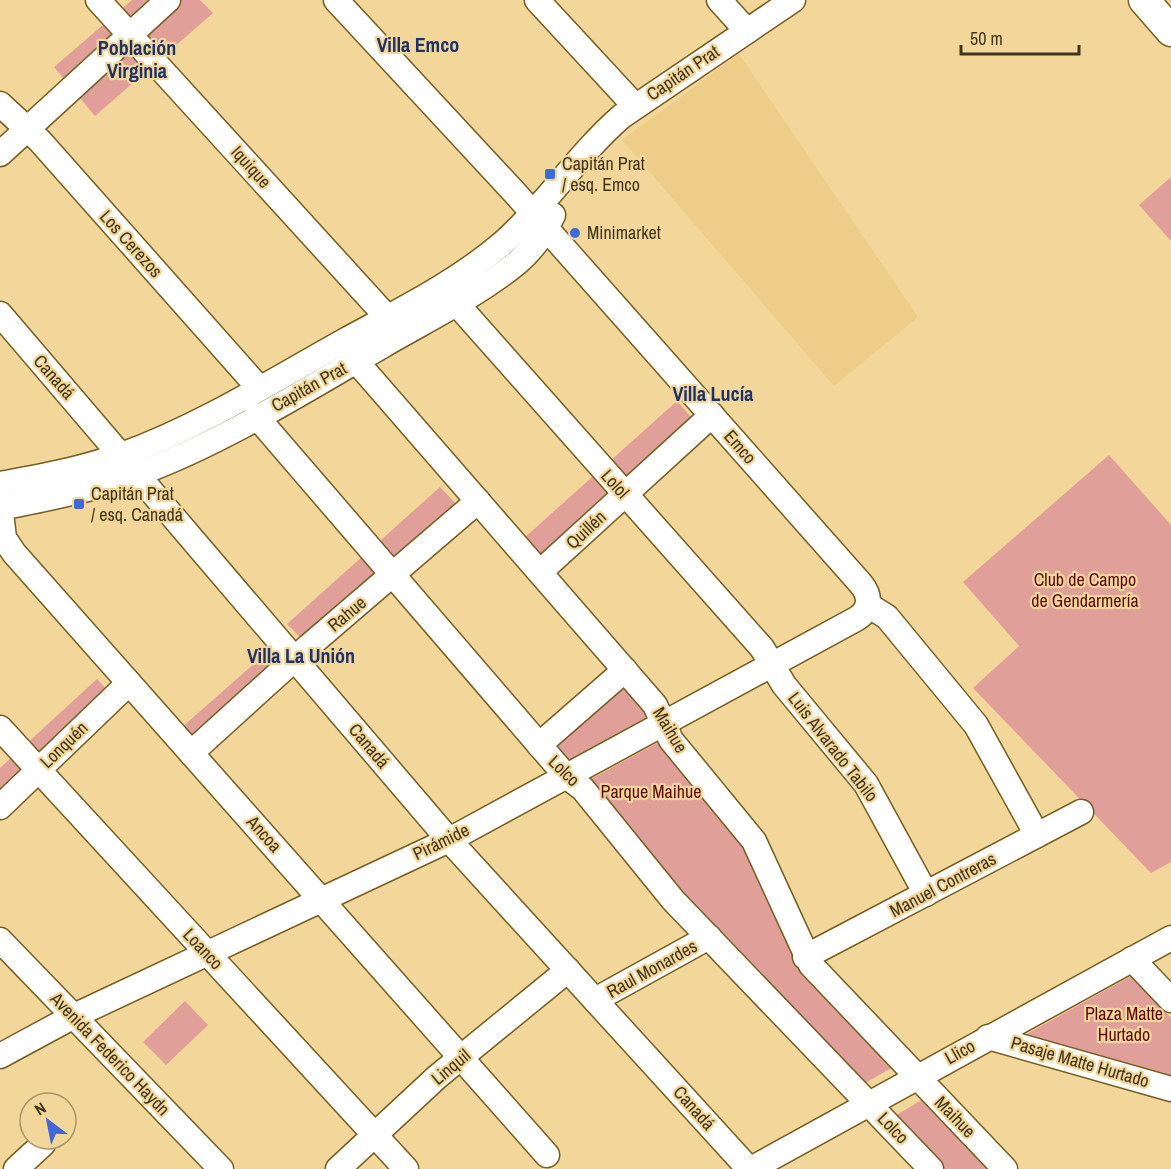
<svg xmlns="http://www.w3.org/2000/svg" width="1171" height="1169" viewBox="0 0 1171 1169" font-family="'Archivo Narrow',sans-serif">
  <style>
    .built { fill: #edcd88 }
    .green { fill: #e0a099 }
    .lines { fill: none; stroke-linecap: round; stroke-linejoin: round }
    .minor-casing { stroke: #765d20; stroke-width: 27 }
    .major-casing { stroke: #765d20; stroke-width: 33 }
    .minor { stroke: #fff; stroke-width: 24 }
    .major { stroke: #fff; stroke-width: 30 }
    .poi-dot { fill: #3f68d9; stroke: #f3d79a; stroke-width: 2 }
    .labels { text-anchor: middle; stroke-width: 4.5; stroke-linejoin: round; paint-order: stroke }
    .street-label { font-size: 18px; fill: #41351c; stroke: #f3d79a }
    .poi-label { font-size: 18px; fill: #41351c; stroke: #f3d79a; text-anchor: start }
    .park-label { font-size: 18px; fill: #5f090d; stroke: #f3d79a }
    .neighbourhood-label { font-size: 20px; font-weight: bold; fill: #1e3269; stroke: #f3d79a }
  </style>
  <rect width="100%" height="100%" fill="#f3d79a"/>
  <polygon class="built" points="739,54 918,317 834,386 622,140"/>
  <g class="green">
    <polygon points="132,0 200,0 213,13 95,116 54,67"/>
    <polygon points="1171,177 1171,241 1139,205"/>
    <polygon points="677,401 697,424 543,561 523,539"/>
    <polygon points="1109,455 1171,525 1171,862 1151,873 973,688 1019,646 963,582"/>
    <polygon points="440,487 461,509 304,641 287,624"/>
    <polygon points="264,655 278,670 194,744 181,728"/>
    <polygon points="97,679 110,693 0,799 0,768"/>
    <polygon points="627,684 654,718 563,766 549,750"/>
    <polygon points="659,742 750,854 799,961 900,1063 862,1085 716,932 591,779"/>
    <polygon points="1131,976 1171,1018 1171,1078 1025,1035"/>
    <polygon points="185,1001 208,1025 166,1065 143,1042"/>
    <polygon points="930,1095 1001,1169 942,1169 893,1117"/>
  </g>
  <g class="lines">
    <g class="minor-casing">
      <g id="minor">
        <polyline points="98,0 397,328"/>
        <polyline points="537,0 635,106"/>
        <polyline points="719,0 747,31"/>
        <polyline points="0,104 40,141 259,388"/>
        <polyline points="0,154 168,0"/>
        <polyline points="456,303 762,648 784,685 866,784 926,894"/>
        <polyline points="0,314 449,840 749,1169"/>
        <polyline points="356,361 655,705 671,740 754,841 811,965 1005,1169"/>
        <polyline points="256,416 566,776 583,789 673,900 931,1169"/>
        <path d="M0,484C42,476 84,469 124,454C201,426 274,380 346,340C399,311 458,282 504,242C547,204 578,154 622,116L793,0"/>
        <polyline points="0,504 4,538 14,553 547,1155"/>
        <path d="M0,508C46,499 92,490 137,474C220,444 306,390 382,346C428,319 477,296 518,262C533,249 544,234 553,215"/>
        <polyline points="540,572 712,415"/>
        <polyline points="868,605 887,617 976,725 1037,835"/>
        <polyline points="0,728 406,1169"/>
        <polyline points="539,745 625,670"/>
        <polyline points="191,753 309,646 478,501"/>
        <polyline points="0,807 129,683"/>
        <polyline points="0,940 221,1169"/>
        <polyline points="805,957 1081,812"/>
        <polyline points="1132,959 1171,1000"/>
        <polyline points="595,1000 709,937"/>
        <polyline points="988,1037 1171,1089"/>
        <path d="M0,1056L74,1016L449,840L856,619C871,610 871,596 861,584L515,193L336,0"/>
        <polyline points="16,1169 43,1144"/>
        <polyline points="338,1169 437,1077 568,970"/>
        <polyline points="751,1169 1171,938"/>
      </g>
    </g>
    <g class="major-casing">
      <polyline id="major" points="1144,0 1171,31"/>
    </g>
    <use href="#minor" class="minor"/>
    <use href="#major" class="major"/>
  </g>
  <g class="poi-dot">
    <rect x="544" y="168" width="12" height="12" rx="3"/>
    <circle cx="575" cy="233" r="6"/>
    <rect x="73" y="498" width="12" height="12" rx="3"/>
  </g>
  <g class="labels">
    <g class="street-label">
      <text transform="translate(683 73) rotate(-34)" y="6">Capitán Prat</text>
      <text transform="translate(251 167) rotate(48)" y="6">Iquique</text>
      <text transform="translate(131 244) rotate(48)" y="6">Los Cerezos</text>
      <text transform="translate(54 377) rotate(49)" y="6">Canadá</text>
      <text transform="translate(309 387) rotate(-29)" y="6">Capitán Prat</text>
      <text transform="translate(740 447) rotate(49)" y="6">Emco</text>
      <text transform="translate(615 484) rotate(48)" y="6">Lolol</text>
      <text transform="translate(586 530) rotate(-43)" y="6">Quillén</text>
      <text transform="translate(347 614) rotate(-40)" y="6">Rahue</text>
      <text transform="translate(670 730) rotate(59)" y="6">Maihue</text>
      <text transform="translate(64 745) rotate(-44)" y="6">Lonquén</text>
      <text transform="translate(369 746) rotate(50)" y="6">Canadá</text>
      <text transform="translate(833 747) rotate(52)" y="6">Luis Alvarado Tabilo</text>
      <text transform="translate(564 771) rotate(44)" y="6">Lolco</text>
      <text transform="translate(264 834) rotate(48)" y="6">Ancoa</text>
      <text transform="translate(441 842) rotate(-26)" y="6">Pirámide</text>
      <text transform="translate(943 885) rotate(-28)" y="6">Manuel Contreras</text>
      <text transform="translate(203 949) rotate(47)" y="6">Loanco</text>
      <text transform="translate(652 969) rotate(-29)" y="6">Raul Monardes</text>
      <text transform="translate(960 1052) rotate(-29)" y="6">Llico</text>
      <text transform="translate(110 1054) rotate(46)" y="6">Avenida Federico Haydn</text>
      <text transform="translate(1080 1062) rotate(16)" y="6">Pasaje Matte Hurtado</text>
      <text transform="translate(451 1067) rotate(-40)" y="6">Linquil</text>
      <text transform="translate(694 1108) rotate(48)" y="6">Canadá</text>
      <text transform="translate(955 1117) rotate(46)" y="6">Maihue</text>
      <text transform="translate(893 1128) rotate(46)" y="6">Lolco</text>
    </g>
    <g class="poi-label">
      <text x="562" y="170">Capitán Prat<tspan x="562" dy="21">/ esq. Emco</tspan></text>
      <text x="587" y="239">Minimarket</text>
      <text x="91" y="500">Capitán Prat<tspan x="91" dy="21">/ esq. Canadá</tspan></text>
    </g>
    <g class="park-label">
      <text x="1085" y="586">Club de Campo<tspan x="1085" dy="21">de Gendarmería</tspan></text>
      <text x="651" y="798">Parque Maihue</text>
      <text x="1124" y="1020">Plaza Matte<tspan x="1124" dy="21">Hurtado</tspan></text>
    </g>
    <g class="neighbourhood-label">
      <text x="418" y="52">Villa Emco</text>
      <text x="137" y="55">Población<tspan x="137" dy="23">Virginia</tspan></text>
      <text x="713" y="401">Villa Lucía</text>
      <text x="301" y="663">Villa La Unión</text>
    </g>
  </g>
  <g transform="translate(48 1121) rotate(328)"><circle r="28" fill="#f3d79a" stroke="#ac9668" stroke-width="1.5"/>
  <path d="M0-4.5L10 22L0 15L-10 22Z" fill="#3f68d9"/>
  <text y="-9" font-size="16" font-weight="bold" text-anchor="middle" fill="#41351c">N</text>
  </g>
  <path d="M961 45v9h118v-9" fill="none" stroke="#41351c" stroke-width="3"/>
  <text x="970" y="45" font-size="18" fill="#41351c" stroke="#f3d79a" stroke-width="4.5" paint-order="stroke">50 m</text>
</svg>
